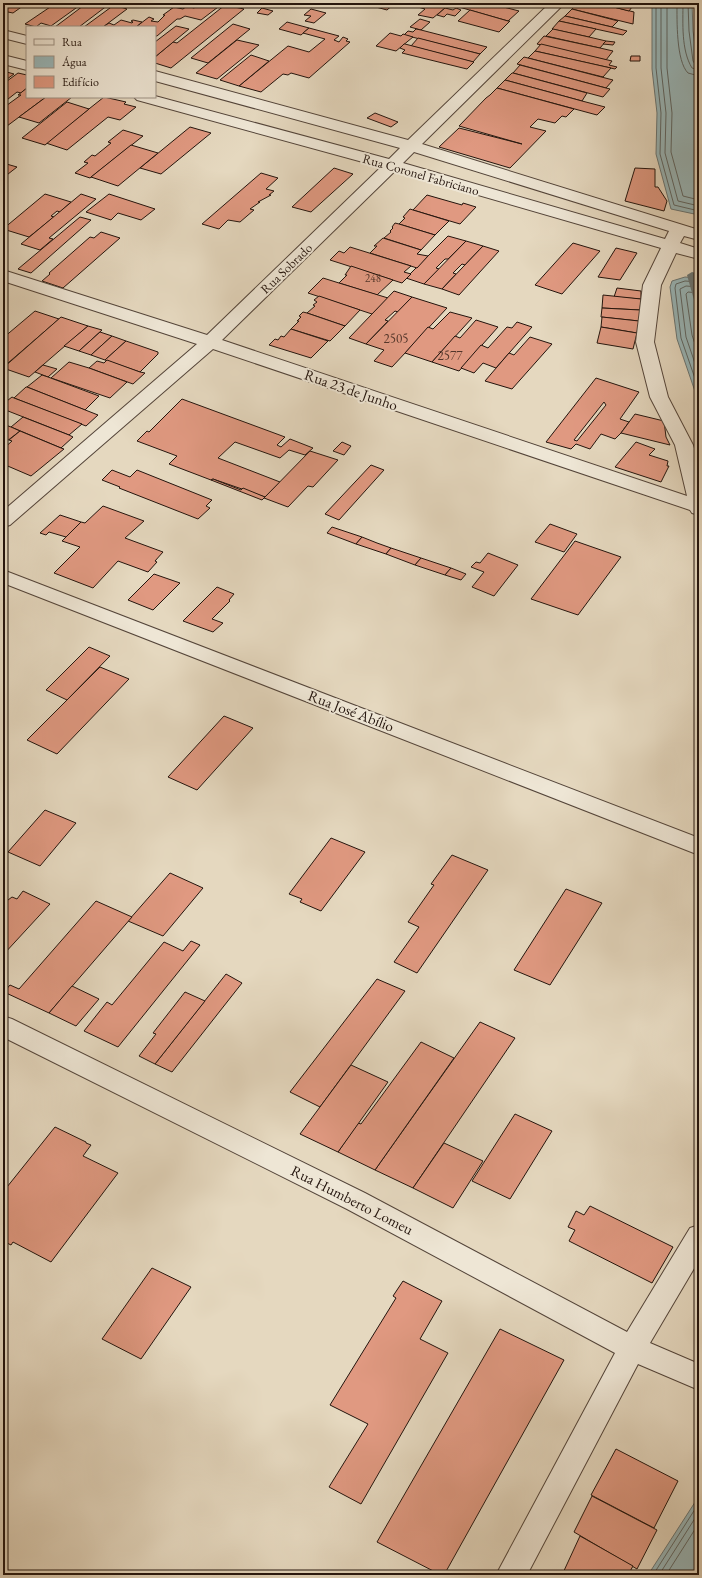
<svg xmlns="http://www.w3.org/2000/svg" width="702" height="1578" viewBox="0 0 702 1578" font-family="'EB Garamond',serif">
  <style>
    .water { fill: #99b8bb; stroke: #6a7675 }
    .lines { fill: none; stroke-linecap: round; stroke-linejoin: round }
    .shore { stroke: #5e6664; stroke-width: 1 }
    .stream { fill: #6a7675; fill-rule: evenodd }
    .building { fill: #e09981; stroke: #23140d; fill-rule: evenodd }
    .minor-casing { stroke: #54453a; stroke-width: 2 }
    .minor { fill: #eee6d5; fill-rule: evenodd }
    .labels { text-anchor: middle; stroke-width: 4; stroke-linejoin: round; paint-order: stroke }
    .far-number-label { font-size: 11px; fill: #52352a }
    .far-street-label { font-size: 13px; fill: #23140d; stroke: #eee6d5 }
    .number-label { font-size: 13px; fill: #52352a }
    .street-label { font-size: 15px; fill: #23140d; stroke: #eee6d5 }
  </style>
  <rect width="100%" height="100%" fill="#e5d8bf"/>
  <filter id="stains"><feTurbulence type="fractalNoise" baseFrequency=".005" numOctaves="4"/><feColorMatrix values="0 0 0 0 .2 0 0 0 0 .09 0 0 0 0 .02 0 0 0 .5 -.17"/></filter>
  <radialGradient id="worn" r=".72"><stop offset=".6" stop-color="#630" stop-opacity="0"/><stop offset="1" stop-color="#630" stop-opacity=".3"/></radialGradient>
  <g class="water">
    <polygon points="652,3 692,3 693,31 699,74 699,215 671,209 656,154 657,113 652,69"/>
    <polygon points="685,277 699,278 699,403 677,339 670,287 672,281"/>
    <polygon points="699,1496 699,1575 648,1575"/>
  </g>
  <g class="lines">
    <g class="shore">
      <polyline points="656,3 656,68 661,113 660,154 674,205 699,211"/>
      <polyline points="661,3 661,68 666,113 665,153 678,201 699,206"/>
      <polyline points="667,3 667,68 672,113 671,152 683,196 699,200"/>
      <path d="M677,3C677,20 676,61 688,73L699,76"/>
      <path d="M683,3C683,23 681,50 692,68L699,70"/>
      <polyline points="688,3 689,31 693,61 695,64 699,65"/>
      <polyline points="699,282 685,281 676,284 675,288 681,338 699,390"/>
      <polyline points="699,287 686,286 680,289 686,337 699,375"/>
      <polyline points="699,293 688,292 686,294 692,335 699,356"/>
      <polyline points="653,1575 699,1503"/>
      <polyline points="659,1575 699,1512"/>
      <polyline points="666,1575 699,1523"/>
    </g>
    <polygon class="stream" points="692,272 696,273 699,282 699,303 694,300 687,275"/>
  </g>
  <g class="building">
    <polygon points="3,3 27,3 13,13 3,11"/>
    <polygon points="56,3 83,3 51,26 41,23 36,27 25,24"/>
    <polygon points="87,3 100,3 108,5 79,27 55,27"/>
    <polygon points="201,3 222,4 201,20 185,16 180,19 177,19 157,36 155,36 155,27 136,27 149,17 154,19 151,21 158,22 165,15 163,15 174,7 183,9 187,6 194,8"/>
    <polygon points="351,3 395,3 387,10 365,4 363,6"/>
    <polygon points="423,3 451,3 433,18 418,15 425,9 418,7"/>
    <polygon points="455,3 488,3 519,11 508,21 452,5"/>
    <polygon points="578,3 598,3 634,12 633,24 572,9"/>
    <polygon points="598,3 635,3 629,11"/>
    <polygon points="114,5 127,9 103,27 84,27"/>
    <polygon points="225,5 244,9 171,68 155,63 155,57 173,42 177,43"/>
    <polygon points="262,8 273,11 268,15 257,13"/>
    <polygon points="445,8 453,10 456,8 461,10 455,16 447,14 444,17 437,15"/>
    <polygon points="311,9 326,13 314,23 305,21 311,16 304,15"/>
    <polygon points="572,9 618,21 612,27 565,16"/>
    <polygon points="470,10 508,21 510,21 499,32 458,21"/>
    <polygon points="565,16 612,27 627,31 623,35 559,21"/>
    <polygon points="420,19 430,22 421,30 410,27"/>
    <polygon points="121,20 132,23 133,22 131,21 133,20 142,22 136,27 103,27 109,23 114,25"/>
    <polygon points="559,21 596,29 589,37 552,29"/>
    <polygon points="287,22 309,28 301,35 279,29"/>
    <polygon points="233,24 250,29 208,63 191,58"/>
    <polygon points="176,26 189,29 155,57 155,42"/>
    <polygon points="309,28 339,36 334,40 339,42 343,37 348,39 346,41 350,42 309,78 291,73 288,75 283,74 261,92 239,86 288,46 309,52 325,39 303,33"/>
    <polygon points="416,29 421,30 487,47 480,54 404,35 408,31 413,32"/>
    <polygon points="553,29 589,37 606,41 600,48 546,36"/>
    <polygon points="390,33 401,36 403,34 413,37 396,51 376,46"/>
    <polygon points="544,36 600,48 613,51 606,60 537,44"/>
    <polygon points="418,38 480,54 473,62 411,46"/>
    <polygon points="237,40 259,45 217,79 196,73"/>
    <polygon points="606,41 615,42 613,45 603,44"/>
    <polygon points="404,44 405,44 474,62 467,69 402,53 405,50 400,48"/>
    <polygon points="541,44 612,61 609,65 617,67 615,69 535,51"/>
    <polygon points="535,51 611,68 603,77 528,58"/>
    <polygon points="251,55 269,61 239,86 220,80"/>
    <polygon points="631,56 640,56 640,61 630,61"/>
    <polygon points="524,57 528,58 613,80 606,88 517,64"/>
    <polygon points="520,65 606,88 610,89 603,97 513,73"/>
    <polygon points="3,71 14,74 3,82"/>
    <polygon points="18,73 27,75 27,88 21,93 17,92 3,103 3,84"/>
    <polygon points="512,73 513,73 587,93 582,101 505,80"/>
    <polygon points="505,80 582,101 605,107 597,115 497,88"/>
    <polygon points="27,88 27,97 46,97 3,129 3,108 21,95 18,95"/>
    <polygon points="497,88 574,109 566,117 562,116 555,123 538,119 530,127 546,131 510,168 439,147 459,128 522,144 459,126 486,98 490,95"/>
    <polygon points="46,97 72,97 39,123 19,117"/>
    <polygon points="104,97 126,102 124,104 136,107 120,120 108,117 67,150 46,143"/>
    <polygon points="67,102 89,109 45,145 22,138"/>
    <polygon points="375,113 398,122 391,127 367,118"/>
    <polygon points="190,127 211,133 161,174 140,168"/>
    <polygon points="123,130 143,136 90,178 75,173 88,163 84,162 92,155 95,156 111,143 108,142"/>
    <polygon points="131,145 158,153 118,186 91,177"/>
    <polygon points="3,163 17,167 3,178"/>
    <polygon points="334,168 353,174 311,212 292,207"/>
    <polygon points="635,168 655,169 655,187 658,187 667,201 664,211 625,201"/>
    <polygon points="261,173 278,178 266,189 274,191 269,195 271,195 258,202 260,202 250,209 254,210 240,222 228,220 219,229 202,224"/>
    <polygon points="45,194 71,202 60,212 57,211 51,216 54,217 29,237 3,229"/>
    <polygon points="81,194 96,199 49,238 53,239 40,250 21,244"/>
    <polygon points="109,194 155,209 141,220 118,213 111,220 86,212"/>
    <polygon points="427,195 462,205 463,203 476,207 460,224 413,210"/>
    <polygon points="410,209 413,210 449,221 435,235 399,224 405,218 403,217"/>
    <polygon points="80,217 91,220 31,273 18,269"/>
    <polygon points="395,223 399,224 435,235 421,250 384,238 391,232 390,231 393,228 392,227"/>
    <polygon points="101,232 120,238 63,288 42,281 50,274 49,273 90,237 94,238"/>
    <polygon points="448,236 466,241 448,259 445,259 436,268 439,269 424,284 406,278"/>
    <polygon points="383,238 421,250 417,254 428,256 417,268 370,253 377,246 374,246"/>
    <polygon points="466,241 483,246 465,265 462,264 453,273 456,274 442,289 424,284"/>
    <polygon points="573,243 600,251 562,294 535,285"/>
    <polygon points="483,246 499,251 459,295 442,289"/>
    <polygon points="350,247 411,266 404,272 411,274 402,283 330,260 339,251 344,253"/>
    <polygon points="616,248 637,253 620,280 598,277"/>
    <polygon points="351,266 393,280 377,295 339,283 347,275 345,275"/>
    <polygon points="323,278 339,283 388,298 372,314 308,293"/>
    <polygon points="617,288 641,291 641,299 614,297"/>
    <polygon points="394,291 412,297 398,312 395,311 385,320 388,321 366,344 349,338"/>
    <polygon points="603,295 641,299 640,310 602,308"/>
    <polygon points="319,296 360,310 345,326 307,313 315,306 313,305 317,302 314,300"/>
    <polygon points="412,297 447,308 392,367 374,361 384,350 366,344"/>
    <polygon points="602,308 640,310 639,321 601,317"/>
    <polygon points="35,311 59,319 8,363 3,361 3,338"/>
    <polygon points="303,312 307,313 345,326 330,341 291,329 299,321 297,321 301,317 299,316"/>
    <polygon points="450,312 472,318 432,362 405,353 428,327 433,329"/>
    <polygon points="61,317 88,326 29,377 3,368"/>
    <polygon points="602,317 639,321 637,333 601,327"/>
    <polygon points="476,320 498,327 459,371 432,362 455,336 460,338"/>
    <polygon points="517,322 532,327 496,368 483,363 474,373 461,368 481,345 488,348 507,327 512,328"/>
    <polygon points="88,326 102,330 79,351 64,346"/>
    <polygon points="601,327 637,333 633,349 597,343"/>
    <polygon points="291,329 328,341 311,358 269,345 275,339 278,340 281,336 284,337"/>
    <polygon points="100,332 112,336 91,355 79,351"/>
    <polygon points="112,336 126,341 105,360 91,355"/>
    <polygon points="530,337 552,344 512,389 485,381 509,353 514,355"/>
    <polygon points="126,341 158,352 158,354 140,372 105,360"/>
    <polygon points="107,360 140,372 145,373 133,384 89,368 97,361 104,363"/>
    <polygon points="69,362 89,368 127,382 110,398 51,378"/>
    <polygon points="43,365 57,369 48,377 35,372"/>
    <polygon points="42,375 48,377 99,396 85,410 27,387"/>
    <path d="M596,378L639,392L620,419L629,422L621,433L615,439L601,434L590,449L576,444L571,449L546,442ZM604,402L606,405L577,441L574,440Z"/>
    <polygon points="26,387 27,387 98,415 86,426 14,398"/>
    <polygon points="12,397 14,398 82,424 69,435 3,409 3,404"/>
    <polygon points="182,399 285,437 277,445 281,447 290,439 313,448 305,455 289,450 280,458 235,442 218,458 280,482 265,497 213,479 211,480 169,464 177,456 137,441 147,431 149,432"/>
    <polygon points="635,414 664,421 666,437 670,445 621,433"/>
    <polygon points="23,417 69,435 73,437 61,448 11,427"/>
    <polygon points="3,424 11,427 20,431 7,441 3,440"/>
    <polygon points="20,431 61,448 64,449 31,476 3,464 3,449 12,441 9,440"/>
    <polygon points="342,442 351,446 344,455 333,451"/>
    <polygon points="636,442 655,449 649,455 668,461 667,466 669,466 661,482 615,467"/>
    <polygon points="310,451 338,460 313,487 308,486 288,507 264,498"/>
    <polygon points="371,465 384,470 339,520 325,514"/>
    <polygon points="112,470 130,477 137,470 212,500 206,506 210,508 198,519 119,488 120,487 102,480"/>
    <polygon points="213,479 241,490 243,488 265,497 262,500 211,480"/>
    <polygon points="103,506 144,521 125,538 163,552 155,561 157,562 148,572 118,561 93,588 54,573 80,547 62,541 81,522 85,523"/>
    <polygon points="60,515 81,522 66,537 49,532 46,535 40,533"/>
    <polygon points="550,524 577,534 564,552 535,542"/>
    <polygon points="332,527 362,537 356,544 327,533"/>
    <polygon points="362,537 377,543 391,548 386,554 356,544"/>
    <polygon points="575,541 621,557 578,615 531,599"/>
    <polygon points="391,548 421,558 415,565 386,554"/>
    <polygon points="488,553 518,565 494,596 472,587 484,572 471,567 476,562 480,563"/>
    <polygon points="421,558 451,568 445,575 415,565"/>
    <polygon points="451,568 466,574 461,580 445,575"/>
    <polygon points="154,574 180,583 153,610 128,600"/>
    <polygon points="217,587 234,594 229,600 230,601 212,619 223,623 213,632 183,621"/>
    <polygon points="89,647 110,656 67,700 46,690"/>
    <polygon points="100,667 129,679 57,754 27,740"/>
    <polygon points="224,716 253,728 197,790 168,777"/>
    <polygon points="45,810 76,823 40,866 8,852"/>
    <polygon points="331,838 365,852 321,911 300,902 302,899 289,894"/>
    <polygon points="452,855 488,870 417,973 394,962 419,927 408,922 434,885 431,884"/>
    <polygon points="170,873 203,888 163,936 128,921"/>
    <polygon points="566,889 602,903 550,985 514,970"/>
    <polygon points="23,891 50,904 3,955 3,898 8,900 12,897 17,899"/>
    <polygon points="96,901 132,917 49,1013 4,992 10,985 19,989"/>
    <polygon points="191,941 200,945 118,1047 84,1031 107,1002 112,1005 164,942 183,951"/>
    <polygon points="226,974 242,983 172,1072 155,1064"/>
    <polygon points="377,979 405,991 320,1107 290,1092"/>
    <polygon points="72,986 99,999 76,1026 49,1013"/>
    <polygon points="185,992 205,1001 155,1064 139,1056 156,1034 153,1033"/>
    <polygon points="480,1022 515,1038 413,1188 375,1170"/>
    <polygon points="421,1042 454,1058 375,1170 338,1152 358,1123 361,1124"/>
    <polygon points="351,1065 388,1082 338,1152 300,1134"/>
    <polygon points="515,1114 552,1131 510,1199 472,1181"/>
    <polygon points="55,1127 86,1142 86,1143 91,1145 83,1156 118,1173 51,1262 13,1242 11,1245 3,1241 3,1192"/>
    <polygon points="444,1143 483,1161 453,1208 413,1188"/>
    <polygon points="590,1206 673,1247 652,1283 569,1241 575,1230 568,1227 576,1211 584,1215"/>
    <polygon points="152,1268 191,1287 141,1359 102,1339"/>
    <polygon points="403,1281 442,1301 420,1339 448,1353 361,1504 329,1487 368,1424 330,1405 396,1298 393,1296"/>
    <polygon points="500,1329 564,1360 444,1575 441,1575 377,1542"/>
    <polygon points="616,1449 678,1481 654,1528 591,1495"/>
    <polygon points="592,1496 657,1530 637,1569 574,1532"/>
    <polygon points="580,1536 633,1566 628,1575 562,1575"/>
  </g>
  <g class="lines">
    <g class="minor-casing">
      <g id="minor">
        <path d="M550,3H565L422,144L699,230V240L684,236L680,243L699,249V259L676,253L661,285L654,342L668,397L693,445L699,465V515L692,513L690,510L213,349L10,525L3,527V511L197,344L3,281V270L207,335L381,167L137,100L134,97L155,96L389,159L400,148L155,81V71L408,140ZM414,152L669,231L665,239L403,163ZM395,171L661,248L643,285L636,342L650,397L675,445L687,496L222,340Z"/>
        <polygon points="3,30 27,36 27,44 3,38"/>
        <polygon points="3,55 27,61 27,70 3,64"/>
        <polygon points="3,570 699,838 699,855 3,583"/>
        <polygon points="3,1016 12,1019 365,1193 627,1332 690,1228 699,1225 699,1260 650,1343 699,1364 699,1390 638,1364 527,1575 496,1575 615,1353 347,1209 3,1037"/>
      </g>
    </g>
    <use href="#minor" class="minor"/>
  </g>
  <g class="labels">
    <g class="far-number-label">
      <text x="373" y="282">248</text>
    </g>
    <g class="far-street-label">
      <text transform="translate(421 174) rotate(16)" y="5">Rua Coronel Fabriciano</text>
      <text transform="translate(286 268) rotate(-44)" y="5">Rua Sobrado</text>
    </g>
    <g class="number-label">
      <text x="396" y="343">2505</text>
      <text x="450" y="360">2577</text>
    </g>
    <g class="street-label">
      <text transform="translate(351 390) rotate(19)" y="5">Rua 23 de Junho</text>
      <text transform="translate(351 711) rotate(21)" y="5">Rua José Abílio</text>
      <text transform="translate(352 1200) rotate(27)" y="5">Rua Humberto Lomeu</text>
    </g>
  </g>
  <rect width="702" height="1578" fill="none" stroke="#e5d8bf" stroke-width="16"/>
  <rect x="4" y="4" width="694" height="1570" fill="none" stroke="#23140d" stroke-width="2"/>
  <rect x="8" y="8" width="686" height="1562" fill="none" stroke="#23140d"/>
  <rect x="26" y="26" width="130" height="72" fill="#eee6d5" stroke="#9d9285"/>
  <rect x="34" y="39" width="20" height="6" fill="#eee6d5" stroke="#9d9285"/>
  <text x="62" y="46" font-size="12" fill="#23140d">Rua</text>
  <rect x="34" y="56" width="20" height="12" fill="#99b8bb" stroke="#9d9285"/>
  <text x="62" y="66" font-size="12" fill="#23140d">Água</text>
  <rect x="34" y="76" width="20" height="12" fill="#e09981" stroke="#9d9285"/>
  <text x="62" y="86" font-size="12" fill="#23140d">Edifício</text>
  <rect width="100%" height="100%" filter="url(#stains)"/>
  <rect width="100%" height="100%" fill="url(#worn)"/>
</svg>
